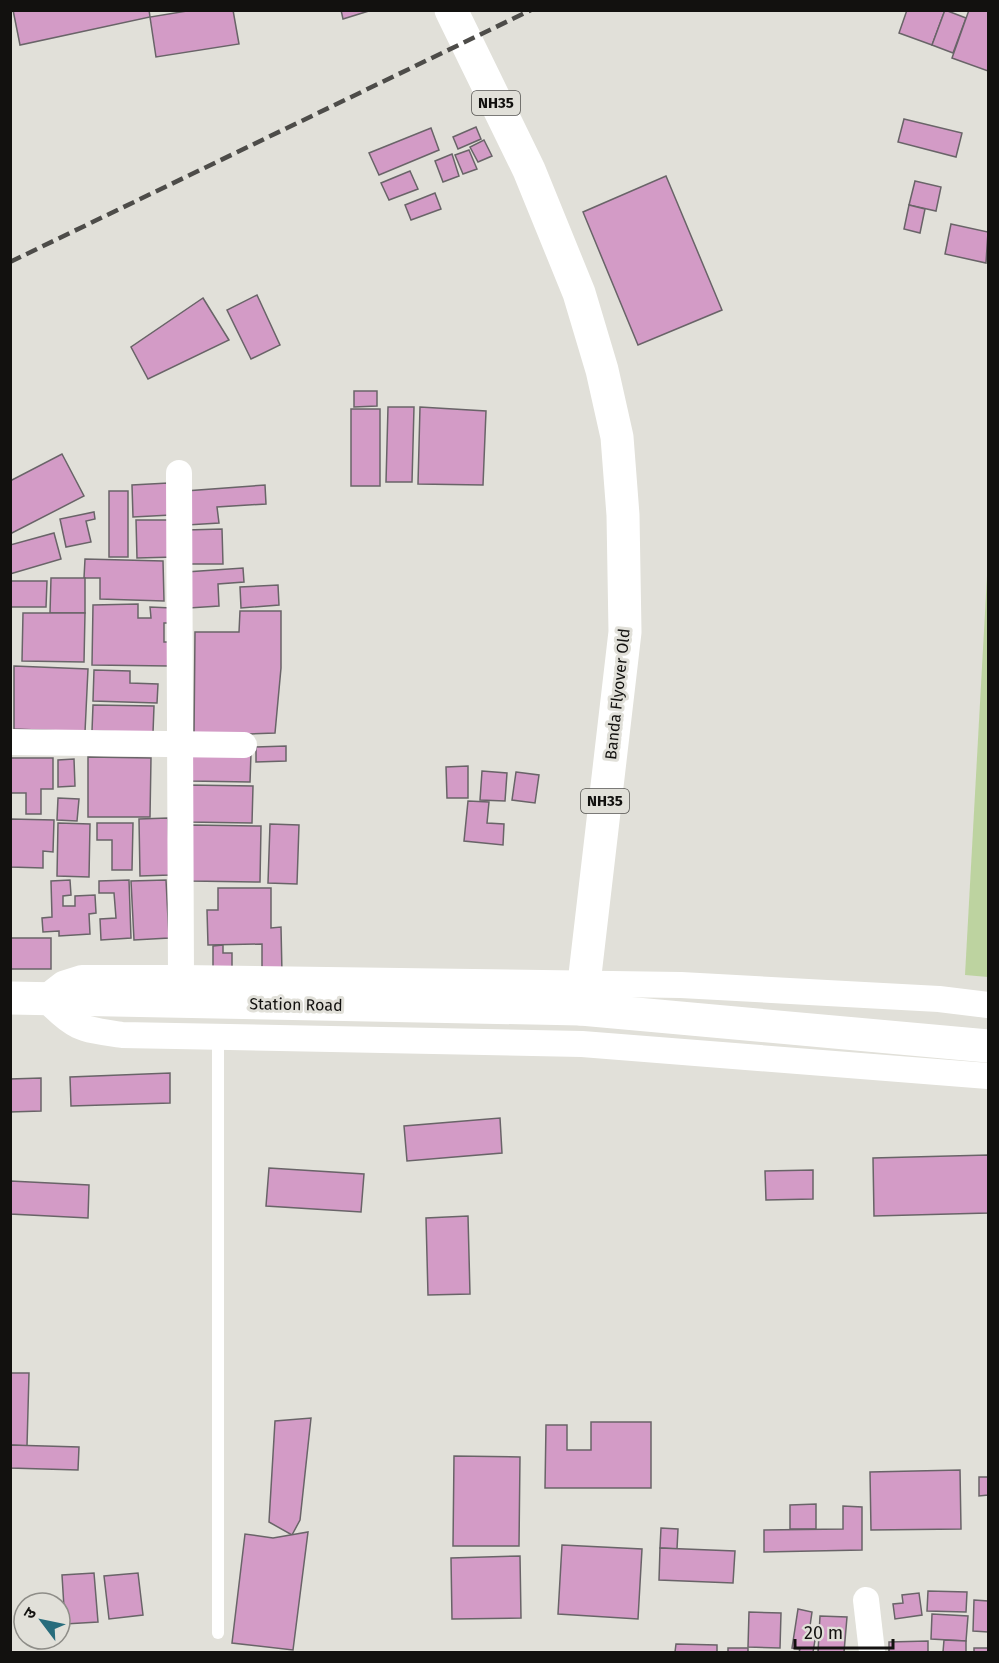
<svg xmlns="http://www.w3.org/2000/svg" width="999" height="1663" viewBox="0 0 999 1663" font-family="'Fira Sans','Noto Sans Devanagari',sans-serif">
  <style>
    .grass { fill: #bdd3a0 }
    .building { fill: #d39bc6; stroke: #696468; stroke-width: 1.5 }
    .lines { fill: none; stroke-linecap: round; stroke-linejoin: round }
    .service { stroke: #fff; stroke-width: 12 }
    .minor { stroke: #fff; stroke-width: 26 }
    .secondary { stroke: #fff; stroke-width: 33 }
    .trunk { stroke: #fff; stroke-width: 33 }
    .rail { stroke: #4d4c49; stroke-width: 4.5; stroke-dasharray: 12 6; stroke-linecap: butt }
    .labels { text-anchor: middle; stroke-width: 6; stroke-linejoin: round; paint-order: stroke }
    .shield { fill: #e1e0d9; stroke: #504f4c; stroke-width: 1.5 }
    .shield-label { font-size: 15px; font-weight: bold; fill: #12110f }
    .street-label { font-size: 16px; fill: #12110f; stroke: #e1e0d9 }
  </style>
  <rect width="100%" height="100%" fill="#e1e0d9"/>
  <polygon class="grass" points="988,558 988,977 965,975"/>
  <g class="building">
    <polygon points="13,10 149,10 150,17 20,45"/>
    <polygon points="193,10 233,10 239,44 156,57 150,17"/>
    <polygon points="341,10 372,10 343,19"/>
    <polygon points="907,10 945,10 932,45 899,33"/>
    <polygon points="945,10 966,18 953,53 932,45"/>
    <polygon points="969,10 988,10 988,71 952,58"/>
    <polygon points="904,119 962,133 956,157 898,142"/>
    <polygon points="476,127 481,139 458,149 453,137"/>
    <polygon points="431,128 439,150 379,175 369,153"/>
    <polygon points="484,140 492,156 478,162 470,147"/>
    <polygon points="469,150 477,169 463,174 455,155"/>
    <polygon points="452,154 459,176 443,182 435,161"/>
    <polygon points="410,171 418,189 389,200 381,183"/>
    <polygon points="666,176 722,310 638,345 583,212"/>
    <polygon points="915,181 941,187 936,211 909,205"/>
    <polygon points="435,193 441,209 411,220 405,205"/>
    <polygon points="909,205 925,209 920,233 904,229"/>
    <polygon points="951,224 988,232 986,263 945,254"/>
    <polygon points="257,295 280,345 251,359 227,310"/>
    <polygon points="203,298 229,340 148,379 131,347"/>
    <polygon points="354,391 377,391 377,406 354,407"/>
    <polygon points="388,407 414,407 412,482 386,482"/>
    <polygon points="420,407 486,411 483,485 418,484"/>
    <rect x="351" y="409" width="29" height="77"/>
    <polygon points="62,454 84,496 10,534 10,481"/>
    <polygon points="168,483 171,515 133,517 132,485"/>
    <polygon points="265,485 266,504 217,507 219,523 187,525 185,491"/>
    <rect x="109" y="491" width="19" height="66"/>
    <polygon points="94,512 95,519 86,521 91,542 66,547 60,519"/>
    <polygon points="136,520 173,520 175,557 137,558"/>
    <polygon points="222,529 223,564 187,564 186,530"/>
    <polygon points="54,533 61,559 10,574 10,545"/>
    <polygon points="85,559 163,561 164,601 100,599 100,578 84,578"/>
    <polygon points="243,568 244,582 218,584 219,606 189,608 186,572"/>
    <polygon points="51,578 85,578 85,613 50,613"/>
    <polygon points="10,581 47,581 46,607 10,607"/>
    <polygon points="278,585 279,605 241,608 240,587"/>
    <polygon points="138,604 138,618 151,618 150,607 172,608 171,623 164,623 164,642 169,642 169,666 92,665 93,605"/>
    <polygon points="240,611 281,611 281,668 275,733 194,736 195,632 239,632"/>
    <polygon points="23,613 85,613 84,662 22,661"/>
    <polygon points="14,666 88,669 85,732 14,729"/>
    <polygon points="94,670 130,671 130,683 158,684 157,703 93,701"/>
    <polygon points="93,705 154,706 153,733 92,731"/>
    <polygon points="286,746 286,761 256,762 256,747"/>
    <polygon points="191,752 251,753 250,782 190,781"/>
    <polygon points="88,757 151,758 150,817 88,817"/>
    <polygon points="10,758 53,758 53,789 41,789 41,814 26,814 26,793 10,793"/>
    <polygon points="74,759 75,786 58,787 58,760"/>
    <polygon points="468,766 468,798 447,798 446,767"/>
    <polygon points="482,771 507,773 505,801 480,800"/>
    <polygon points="516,772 539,775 535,803 512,800"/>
    <polygon points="188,785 253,786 252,823 187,822"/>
    <polygon points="58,798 79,799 77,821 57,820"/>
    <polygon points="468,801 489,802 487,823 504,824 503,845 464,841"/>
    <polygon points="168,818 170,875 140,876 139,819"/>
    <polygon points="10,819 54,820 53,852 43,851 43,868 10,867"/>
    <polygon points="58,823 90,824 89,877 57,876"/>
    <polygon points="97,823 133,823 132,870 112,870 112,840 97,840"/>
    <polygon points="270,824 299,825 297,884 268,883"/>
    <polygon points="191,825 261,826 260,882 190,881"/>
    <polygon points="70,880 71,895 63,896 63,906 75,906 75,896 95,895 96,913 89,914 90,934 59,936 59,931 43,932 42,918 52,917 51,881"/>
    <polygon points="129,880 131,938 101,940 100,919 116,918 114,893 99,893 99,881"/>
    <polygon points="166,880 169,938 134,940 131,881"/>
    <polygon points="218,888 271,888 271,928 281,927 282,974 262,974 262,944 208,945 207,910 218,910"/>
    <rect x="10" y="938" width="41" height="31"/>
    <polygon points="223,945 223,953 232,953 232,977 213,978 213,946"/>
    <polygon points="170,1073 170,1103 71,1106 70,1077"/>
    <polygon points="41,1078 41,1111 10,1112 10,1079"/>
    <polygon points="500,1118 502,1153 407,1161 404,1126"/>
    <polygon points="988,1155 988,1213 874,1216 873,1158"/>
    <polygon points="269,1168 364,1174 361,1212 266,1206"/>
    <polygon points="813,1170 813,1199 766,1200 765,1171"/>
    <polygon points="10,1181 89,1185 88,1218 10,1214"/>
    <polygon points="468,1216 470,1294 428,1295 426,1218"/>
    <polygon points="10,1373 29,1373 27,1446 10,1445"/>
    <polygon points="311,1418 300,1520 292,1535 269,1522 275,1421"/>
    <polygon points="591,1422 651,1422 651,1488 545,1488 546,1425 567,1425 567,1450 591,1450"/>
    <polygon points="10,1445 79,1447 78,1470 10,1468"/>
    <polygon points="454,1456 520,1457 519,1546 453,1546"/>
    <polygon points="960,1470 961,1529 871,1530 870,1472"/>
    <polygon points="979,1477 988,1477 988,1495 979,1496"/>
    <polygon points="816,1504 816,1529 790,1529 790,1505"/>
    <polygon points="843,1506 862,1507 862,1550 764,1552 764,1530 843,1529"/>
    <polygon points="661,1528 678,1529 677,1549 660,1548"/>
    <polygon points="308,1532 293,1650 232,1643 245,1534 273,1538"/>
    <polygon points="562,1545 642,1549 638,1619 558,1614"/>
    <polygon points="660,1548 735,1551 733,1583 659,1580"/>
    <polygon points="520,1556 521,1618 452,1619 451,1558"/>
    <polygon points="94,1573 98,1622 65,1624 62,1575"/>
    <polygon points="138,1573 143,1615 109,1619 104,1576"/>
    <polygon points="928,1591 967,1592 966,1612 927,1611"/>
    <polygon points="919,1593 922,1615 895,1619 893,1604 903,1603 902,1595"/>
    <polygon points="974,1600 988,1601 988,1632 973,1631"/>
    <polygon points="798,1609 812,1612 809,1633 816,1634 813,1652 799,1652 800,1649 792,1648"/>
    <polygon points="749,1612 781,1613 780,1648 748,1647"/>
    <polygon points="932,1614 968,1616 966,1641 931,1639"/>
    <polygon points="820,1616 847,1617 844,1652 818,1652"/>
    <polygon points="944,1640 966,1641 966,1652 943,1652"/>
    <polygon points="928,1641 928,1652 889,1652 889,1642"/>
    <polygon points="676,1644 717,1645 717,1652 675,1652"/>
    <rect x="728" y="1648" width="20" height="4"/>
    <rect x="974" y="1648" width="14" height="4"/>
  </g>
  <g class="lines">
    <polyline class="service" points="218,1633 218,1037"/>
    <g class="minor">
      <polyline points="179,473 181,978"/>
      <polyline points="10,742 244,745"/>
      <path d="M988,1005L939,999L681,985L181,978H82L63,984L45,998C74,1029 81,1029 122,1035L582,1044L988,1076"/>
      <polyline points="866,1600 872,1652"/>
    </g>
    <polyline class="secondary" points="10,998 581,1009"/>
    <polyline class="trunk" points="451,10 529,170 579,293 602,370 617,437 623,515 625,632 581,1009 988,1046"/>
    <polyline class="rail" points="10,262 531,10"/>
  </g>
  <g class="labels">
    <g class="shield">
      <rect x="472" y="91" width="48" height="24" rx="4.5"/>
      <rect x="581" y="789" width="48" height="24" rx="4.5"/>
    </g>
    <g class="shield-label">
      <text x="496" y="108">NH35</text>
      <text x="605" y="806">NH35</text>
    </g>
    <g class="street-label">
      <text transform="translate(617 694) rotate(-84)" y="6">Banda Flyover Old</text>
      <text transform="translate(296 1004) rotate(1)" y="6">Station Road</text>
    </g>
  </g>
  <rect width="999" height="1663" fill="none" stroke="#12110f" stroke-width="24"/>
  <g transform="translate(42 1621) rotate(302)"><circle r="28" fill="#e1e0d9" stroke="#8e8d88" stroke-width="1.5"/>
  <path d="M0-4.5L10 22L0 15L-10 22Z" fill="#276c7c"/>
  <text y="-9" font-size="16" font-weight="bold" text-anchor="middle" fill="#12110f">उ</text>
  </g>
  <path d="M795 1639v9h98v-9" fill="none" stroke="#12110f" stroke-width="3"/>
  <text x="804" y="1639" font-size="18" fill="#12110f" stroke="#e1e0d9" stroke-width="4.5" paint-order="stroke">20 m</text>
</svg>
